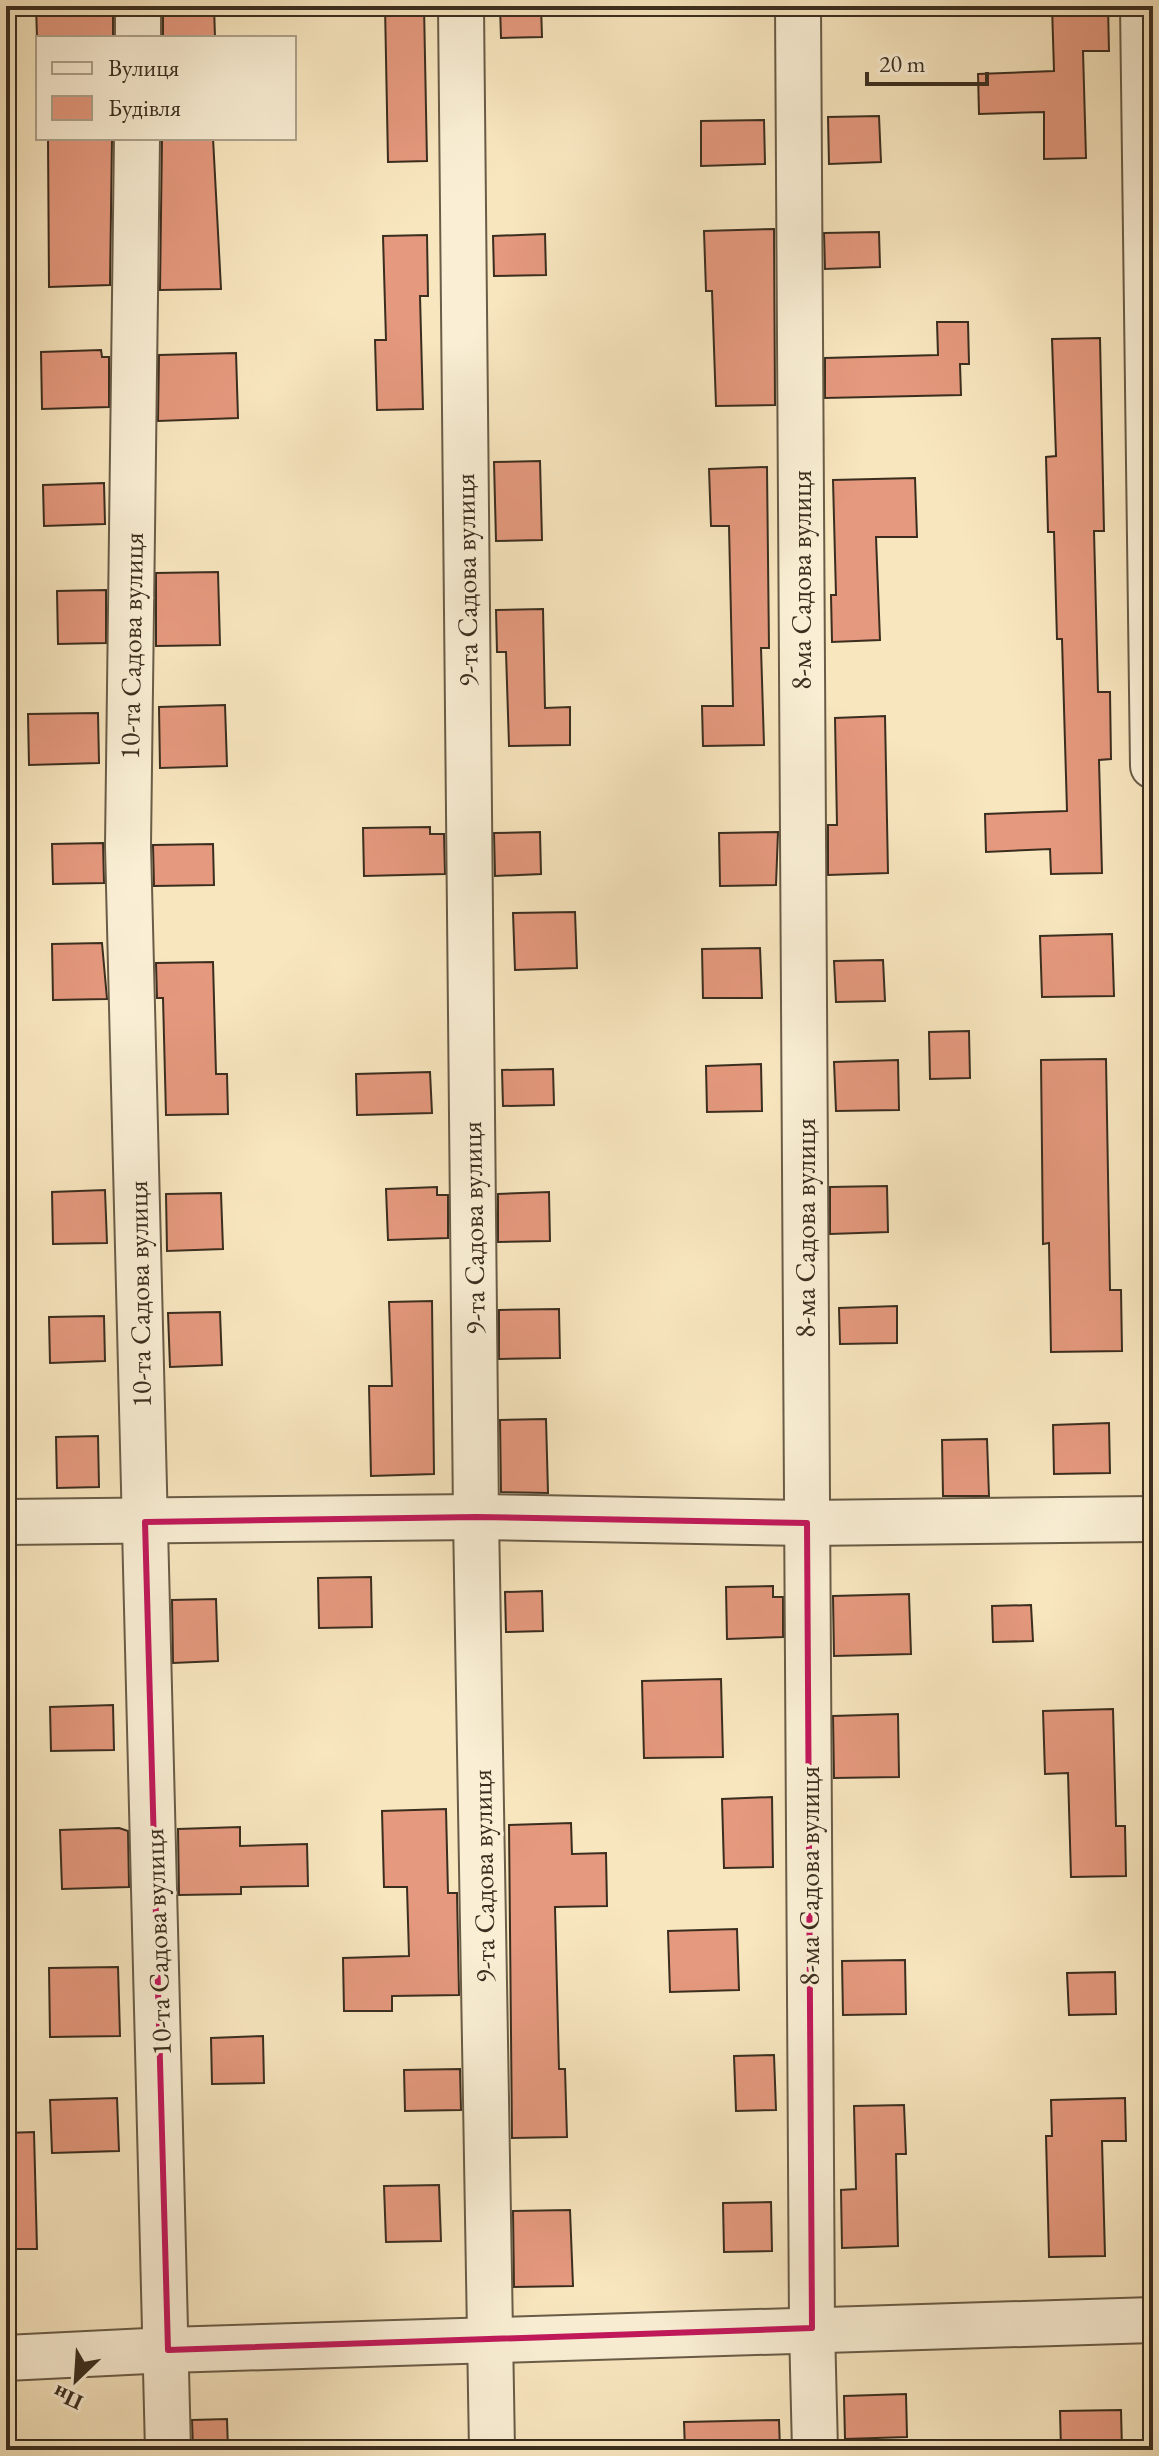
<svg xmlns="http://www.w3.org/2000/svg" width="1159" height="2456" viewBox="0 0 1159 2456" font-family="'EB Garamond',serif">
  <style>
    .building { fill: #e5997e; stroke: #3b2e1f; stroke-width: 2 }
    .lines { fill: none; stroke-linecap: round; stroke-linejoin: round }
    .minor-casing { stroke: #6a5c47; stroke-width: 48 }
    .minor { stroke: #faefd5; stroke-width: 44 }
    .marked { fill: none; stroke: #c2185b; stroke-width: 6; stroke-linejoin: round }
    .labels { text-anchor: middle; stroke-width: 7; stroke-linejoin: round; paint-order: stroke }
    .street-label { font-size: 28px; fill: #3b2e1f; stroke: #faefd5 }
  </style>
  <rect width="100%" height="100%" fill="#f8e6bf"/>
  <filter id="stains"><feTurbulence type="fractalNoise" baseFrequency=".0025" numOctaves="4"/><feColorMatrix values="0 0 0 0 .2 0 0 0 0 .09 0 0 0 0 .02 0 0 0 .5 -.17"/></filter>
  <radialGradient id="worn" r=".72"><stop offset=".6" stop-color="#630" stop-opacity="0"/><stop offset="1" stop-color="#630" stop-opacity=".3"/></radialGradient>
  <g class="building">
    <polygon points="36,6 113,6 113,38 37,38"/>
    <polygon points="163,6 214,6 215,38 163,38"/>
    <polygon points="385,6 424,6 427,161 388,162"/>
    <polygon points="500,6 541,6 542,37 501,38"/>
    <polygon points="1052,6 1108,6 1109,51 1083,51 1086,158 1044,159 1044,112 979,114 978,74 1054,71"/>
    <polygon points="879,116 881,162 829,164 828,117"/>
    <polygon points="764,120 765,164 701,166 701,121"/>
    <polygon points="48,138 112,138 110,285 49,287"/>
    <polygon points="162,138 213,138 221,289 160,290"/>
    <polygon points="774,229 775,405 716,406 712,291 706,291 704,231"/>
    <polygon points="879,232 880,267 825,269 824,233"/>
    <polygon points="545,234 546,275 494,276 493,236"/>
    <polygon points="427,235 428,296 420,296 423,409 377,410 375,340 386,340 383,236"/>
    <polygon points="937,322 968,322 969,364 960,364 961,395 825,398 825,358 938,355"/>
    <polygon points="1100,338 1104,531 1094,531 1098,692 1110,692 1111,759 1099,760 1102,873 1051,874 1050,849 986,852 985,814 1067,811 1062,639 1057,639 1054,532 1048,532 1046,457 1056,456 1052,339"/>
    <polygon points="101,350 102,357 109,357 109,407 42,409 41,352"/>
    <polygon points="236,353 238,418 158,421 159,355"/>
    <polygon points="540,461 542,540 496,541 494,462"/>
    <polygon points="767,467 769,648 761,648 764,745 703,746 702,706 733,706 729,526 711,526 709,469"/>
    <polygon points="915,478 917,537 876,537 880,640 832,642 831,595 836,595 833,480"/>
    <polygon points="104,483 105,524 44,526 43,485"/>
    <polygon points="218,572 220,645 156,646 156,573"/>
    <polygon points="106,590 106,643 58,644 57,591"/>
    <polygon points="543,609 545,708 570,707 570,745 509,746 506,652 497,652 496,610"/>
    <polygon points="225,705 227,766 160,768 159,707"/>
    <polygon points="98,713 99,763 29,765 28,714"/>
    <polygon points="885,716 888,873 828,875 828,825 837,825 835,718"/>
    <polygon points="430,827 430,834 444,834 445,874 364,876 363,828"/>
    <polygon points="540,832 541,874 495,876 494,833"/>
    <polygon points="778,832 776,885 720,886 719,833"/>
    <polygon points="103,843 104,883 53,884 52,844"/>
    <polygon points="213,844 214,885 154,886 153,845"/>
    <polygon points="575,912 577,968 515,970 513,913"/>
    <polygon points="1112,934 1114,996 1042,997 1040,936"/>
    <polygon points="102,943 107,999 53,1000 52,944"/>
    <polygon points="760,948 762,998 703,998 702,949"/>
    <polygon points="883,960 885,1001 836,1002 834,961"/>
    <polygon points="213,962 216,1074 227,1074 228,1114 166,1115 163,998 157,998 156,963"/>
    <polygon points="969,1031 970,1078 930,1079 929,1032"/>
    <polygon points="1106,1059 1110,1290 1121,1290 1122,1351 1051,1352 1049,1243 1043,1244 1041,1060"/>
    <polygon points="898,1060 899,1110 836,1111 834,1062"/>
    <polygon points="761,1064 762,1111 707,1112 706,1066"/>
    <polygon points="553,1069 554,1105 503,1106 502,1070"/>
    <polygon points="430,1072 432,1113 357,1115 356,1074"/>
    <polygon points="887,1186 888,1232 830,1234 830,1187"/>
    <polygon points="437,1187 437,1195 448,1195 448,1238 388,1240 386,1189"/>
    <polygon points="105,1190 107,1243 53,1244 52,1192"/>
    <polygon points="549,1192 550,1241 498,1242 498,1194"/>
    <polygon points="221,1193 223,1249 167,1251 166,1194"/>
    <polygon points="432,1301 434,1474 371,1476 369,1386 392,1386 389,1302"/>
    <polygon points="897,1306 897,1343 840,1344 839,1308"/>
    <polygon points="559,1309 560,1358 499,1359 499,1310"/>
    <polygon points="220,1312 222,1365 170,1367 168,1313"/>
    <polygon points="104,1316 105,1361 50,1363 49,1317"/>
    <polygon points="546,1419 548,1493 501,1492 500,1420"/>
    <polygon points="1109,1423 1110,1473 1054,1474 1053,1425"/>
    <polygon points="98,1436 99,1487 57,1488 56,1437"/>
    <polygon points="987,1439 989,1496 943,1496 942,1440"/>
    <polygon points="371,1577 372,1627 319,1628 318,1578"/>
    <polygon points="773,1586 773,1597 783,1597 783,1637 727,1639 726,1587"/>
    <polygon points="542,1591 543,1631 506,1632 505,1592"/>
    <polygon points="909,1594 911,1654 834,1656 833,1596"/>
    <polygon points="216,1599 218,1661 173,1663 172,1600"/>
    <polygon points="1031,1605 1033,1641 993,1642 992,1606"/>
    <polygon points="721,1679 723,1757 644,1758 642,1681"/>
    <polygon points="113,1705 114,1750 51,1751 50,1707"/>
    <polygon points="1113,1709 1116,1826 1125,1826 1126,1876 1071,1877 1068,1773 1045,1774 1043,1711"/>
    <polygon points="898,1714 899,1777 834,1778 833,1716"/>
    <polygon points="772,1797 773,1867 724,1868 722,1799"/>
    <polygon points="446,1809 448,1893 457,1893 459,1995 392,1996 392,2011 344,2011 343,1958 409,1956 407,1887 384,1887 382,1811"/>
    <polygon points="571,1823 572,1854 606,1853 607,1906 555,1907 559,2069 565,2069 567,2137 512,2138 509,1825"/>
    <polygon points="240,1827 240,1846 307,1844 308,1886 241,1887 241,1894 179,1895 178,1829"/>
    <polygon points="119,1828 128,1831 129,1887 62,1889 60,1830"/>
    <polygon points="737,1929 739,1990 670,1992 668,1931"/>
    <polygon points="905,1960 906,2014 843,2015 842,1961"/>
    <polygon points="118,1967 120,2036 50,2037 49,1968"/>
    <polygon points="1115,1972 1116,2014 1069,2015 1067,1973"/>
    <polygon points="263,2036 264,2083 212,2084 211,2038"/>
    <polygon points="774,2055 776,2110 736,2111 734,2056"/>
    <polygon points="460,2069 461,2110 405,2111 404,2070"/>
    <polygon points="117,2098 119,2151 52,2153 50,2100"/>
    <polygon points="1125,2098 1126,2141 1102,2141 1105,2256 1049,2257 1046,2136 1052,2136 1051,2100"/>
    <polygon points="904,2105 906,2154 896,2154 898,2246 842,2248 841,2190 856,2189 854,2106"/>
    <polygon points="34,2132 37,2249 6,2249 6,2133"/>
    <polygon points="439,2185 441,2241 386,2242 384,2186"/>
    <polygon points="771,2202 772,2251 724,2252 723,2203"/>
    <polygon points="570,2210 573,2286 514,2287 513,2211"/>
    <polygon points="906,2394 907,2437 845,2439 844,2396"/>
    <polygon points="1121,2410 1122,2450 1061,2450 1060,2411"/>
    <polygon points="227,2419 228,2450 193,2450 192,2420"/>
    <polygon points="779,2420 780,2450 685,2450 684,2422"/>
  </g>
  <g class="lines">
    <g class="minor-casing">
      <g id="minor">
        <polyline points="461,6 476,1517 492,2450"/>
        <polyline points="798,6 812,2328 815,2450"/>
        <polyline points="1143,6 1153,766"/>
        <polyline points="138,38 138,6"/>
        <polyline points="137,138 128,846 168,2450"/>
        <polyline points="6,1522 476,1517 807,1523 1153,1519"/>
        <polyline points="6,2358 168,2350 1153,2320"/>
      </g>
    </g>
    <use href="#minor" class="minor"/>
  </g>
  <path class="marked" d="M476,1517L807,1523L812,2328L168,2350L145,1522Z"/>
  <g class="labels">
    <g class="street-label">
      <text transform="translate(466 580) rotate(-91)" y="10">9-та Садова вулиця</text>
      <text transform="translate(801 580) rotate(-90)" y="10">8-ма Садова вулиця</text>
      <text transform="translate(131 646) rotate(-89)" y="10">10-та Садова вулиця</text>
      <text transform="translate(473 1228) rotate(-91)" y="10">9-та Садова вулиця</text>
      <text transform="translate(805 1228) rotate(-90)" y="10">8-ма Садова вулиця</text>
      <text transform="translate(139 1294) rotate(-91)" y="10">10-та Садова вулиця</text>
      <text transform="translate(483 1876) rotate(-91)" y="10">9-та Садова вулиця</text>
      <text transform="translate(809 1876) rotate(-90)" y="10">8-ма Садова вулиця</text>
      <text transform="translate(157 1942) rotate(-92)" y="10">10-та Садова вулиця</text>
    </g>
  </g>
  <rect width="1159" height="2456" fill="none" stroke="#f8e6bf" stroke-width="32"/>
  <rect x="8" y="8" width="1143" height="2440" fill="none" stroke="#3b2e1f" stroke-width="4"/>
  <rect x="16" y="16" width="1127" height="2424" fill="none" stroke="#3b2e1f" stroke-width="2"/>
  <rect x="36" y="36" width="260" height="104" fill="#faefd5" stroke="#aea28c" stroke-width="2"/>
  <rect x="52" y="62" width="40" height="12" fill="#faefd5" stroke="#aea28c" stroke-width="2"/>
  <text x="108" y="76" font-size="24" fill="#3b2e1f">Вулиця</text>
  <rect x="52" y="96" width="40" height="24" fill="#e5997e" stroke="#aea28c" stroke-width="2"/>
  <text x="108" y="116" font-size="24" fill="#3b2e1f">Будівля</text>
  <g transform="translate(76 2380) rotate(205)" stroke="#faefd5" stroke-width="6" paint-order="stroke">
  <path d="M0-6L14 30L0 20L-14 30Z" fill="#3b2e1f"/>
  <text y="-12" font-size="22" font-weight="bold" text-anchor="middle" fill="#3b2e1f">Пн</text>
  </g>
  <path d="M867 72v12h120v-12" fill="none" stroke="#3b2e1f" stroke-width="4"/>
  <text x="879" y="72" font-size="24" fill="#3b2e1f" stroke="#faefd5" stroke-width="6" paint-order="stroke">20 m</text>
  <rect width="100%" height="100%" filter="url(#stains)"/>
  <rect width="100%" height="100%" fill="url(#worn)"/>
</svg>
